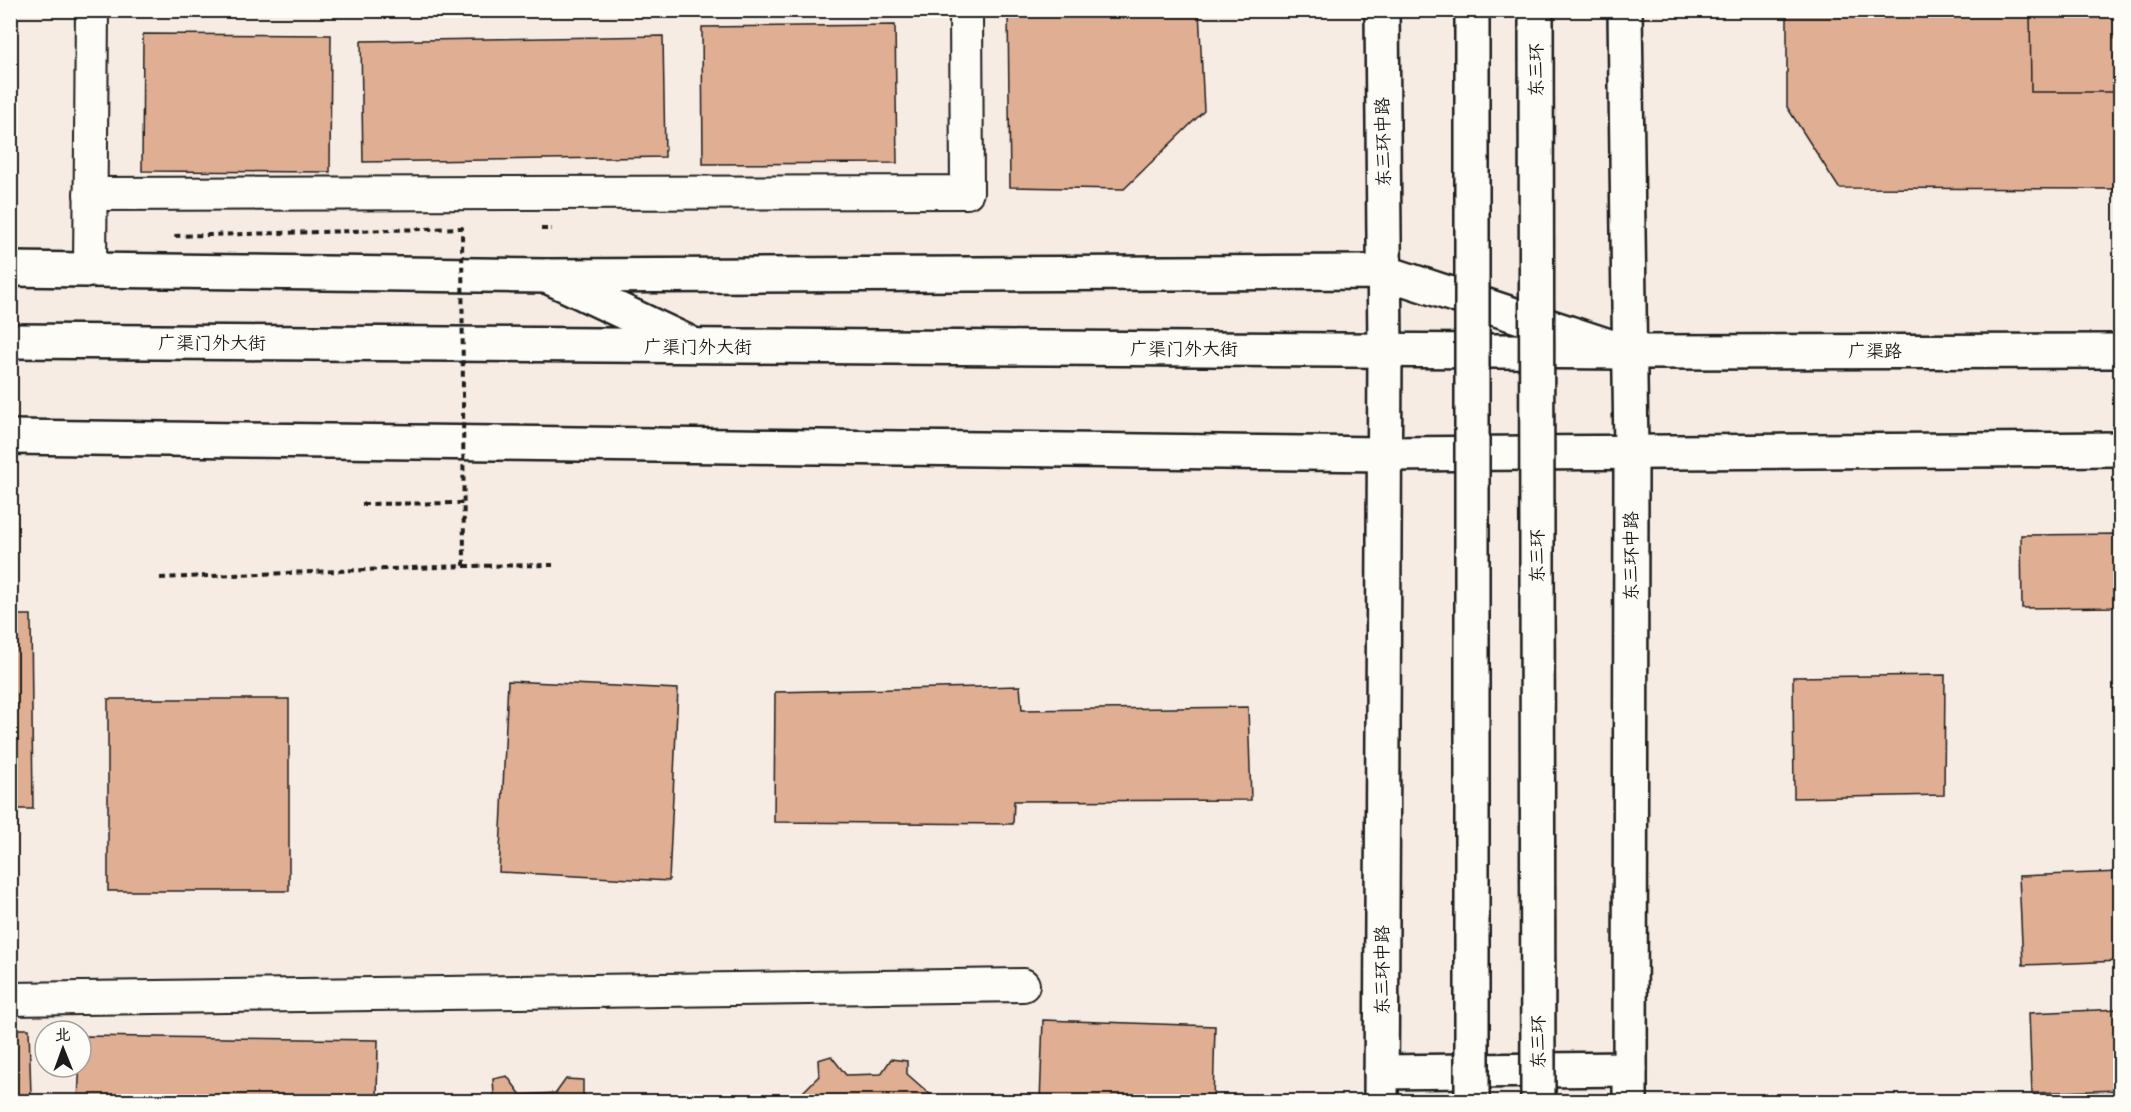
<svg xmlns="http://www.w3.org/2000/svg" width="2131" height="1112" viewBox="0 0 2131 1112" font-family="Kalam,'LXGW WenKai TC',sans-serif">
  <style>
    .building { fill: #e0ae93; stroke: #1c1c1c; stroke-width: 1.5 }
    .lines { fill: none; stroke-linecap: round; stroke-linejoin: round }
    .street-casing { stroke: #1c1c1c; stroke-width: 36 }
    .secondary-casing { stroke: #1c1c1c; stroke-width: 38 }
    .primary-casing { stroke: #1c1c1c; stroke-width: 38 }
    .path { stroke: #1c1c1c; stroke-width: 4; stroke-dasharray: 6 4.5; stroke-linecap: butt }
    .street { stroke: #fdfcf7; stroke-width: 32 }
    .secondary { stroke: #fdfcf7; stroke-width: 33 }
    .primary { stroke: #fdfcf7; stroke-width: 33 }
    .highway-bridge-casing { stroke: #1c1c1c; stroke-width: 38; stroke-linecap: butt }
    .path-bridge { stroke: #1c1c1c; stroke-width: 4; stroke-dasharray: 6 4.5; stroke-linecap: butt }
    .highway-bridge { stroke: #fdfcf7; stroke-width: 33 }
    .labels { text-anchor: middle; stroke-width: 4.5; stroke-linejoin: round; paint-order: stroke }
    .street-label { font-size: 18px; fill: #1c1c1c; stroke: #fdfcf7 }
  </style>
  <rect width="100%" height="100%" fill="#f7ece3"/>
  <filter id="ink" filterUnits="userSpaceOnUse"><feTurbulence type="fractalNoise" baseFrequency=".0167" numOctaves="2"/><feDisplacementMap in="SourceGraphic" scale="12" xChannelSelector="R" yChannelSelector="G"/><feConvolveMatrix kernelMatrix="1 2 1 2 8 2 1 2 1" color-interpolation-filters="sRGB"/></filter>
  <g filter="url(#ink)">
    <g class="building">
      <polygon points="1008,10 1199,10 1204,111 1124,189 1010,187"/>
      <polygon points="1787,10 2120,10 2120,189 1839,188 1787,107"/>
      <polygon points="2030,10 2120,10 2120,92 2031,92"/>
      <polygon points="895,25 897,163 703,164 702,27"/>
      <polygon points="143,34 331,35 330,172 142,171"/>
      <polygon points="663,36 665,157 363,162 361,41"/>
      <polygon points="2120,534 2120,607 2022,608 2021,535"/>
      <polygon points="10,615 31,615 33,809 10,809"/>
      <polygon points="1945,675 1944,795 1794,798 1793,677"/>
      <polygon points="508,681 678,689 669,881 499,872"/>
      <polygon points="1020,686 1022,710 1248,707 1251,800 1014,801 1013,824 774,822 775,692"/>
      <rect x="108" y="699" width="181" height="192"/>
      <polygon points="2120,872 2120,961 2023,965 2019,876"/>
      <polygon points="2120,1009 2120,1090 2032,1093 2029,1013"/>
      <polygon points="1043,1020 1215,1026 1213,1102 1040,1102"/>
      <polygon points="10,1029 29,1029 31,1096 10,1097"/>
      <polygon points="81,1036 378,1040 377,1102 78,1102"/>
      <polygon points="831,1056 846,1075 881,1074 891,1059 907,1061 907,1074 939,1102 793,1102 819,1076 818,1060"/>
      <polygon points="507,1076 521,1095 556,1093 566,1079 583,1080 583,1094 592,1102 488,1102 494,1095 493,1079"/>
    </g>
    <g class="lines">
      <g class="street-casing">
        <g id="street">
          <polyline points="90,194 967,192 966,10"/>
          <polyline points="90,269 92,10"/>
          <polyline points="10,999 1023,985"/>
        </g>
      </g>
      <g class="secondary-casing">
        <g id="secondary">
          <polyline points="1625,10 1631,452 1630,1102"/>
          <polyline points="10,269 547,276 1384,272 1621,350"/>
          <polyline points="1381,1072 1630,1069"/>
          <polyline points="1381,1102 1385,351 1382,10"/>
        </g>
      </g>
      <g class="primary-casing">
        <g id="primary">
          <polyline points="547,276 687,342"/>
          <polyline points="10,341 1629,352 2120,351"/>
          <polyline points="10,437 1383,454 2120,449"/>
        </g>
      </g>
      <g class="path">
        <polyline points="541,229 552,229"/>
        <polyline points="362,504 464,503"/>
        <polyline points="464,566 553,565"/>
      </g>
      <use href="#street" class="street"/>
      <use href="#secondary" class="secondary"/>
      <use href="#primary" class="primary"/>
      <g class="highway-bridge-casing">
        <g id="highway-bridge">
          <polyline points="1472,10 1472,1102"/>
          <polyline points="1536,10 1538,1102"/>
        </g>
      </g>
      <polyline class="path-bridge" points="160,578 464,566 462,228 172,236"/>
      <use href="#highway-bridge" class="highway-bridge"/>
    </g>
  </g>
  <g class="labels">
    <g class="street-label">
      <text transform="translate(1536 70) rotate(-90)" y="6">东三环</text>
      <text transform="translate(1383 142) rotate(-91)" y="6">东三环中路</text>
      <text x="212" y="349">广渠门外大街</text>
      <text x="698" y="353">广渠门外大街</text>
      <text x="1184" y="355">广渠门外大街</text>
      <text x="1875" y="357">广渠路</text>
      <text transform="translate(1537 556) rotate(-90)" y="6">东三环</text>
      <text transform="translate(1631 556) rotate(-90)" y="6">东三环中路</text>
      <text transform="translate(1382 970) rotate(-90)" y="6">东三环中路</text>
      <text transform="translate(1538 1042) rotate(-90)" y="6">东三环</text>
    </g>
  </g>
  <rect width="2131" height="1112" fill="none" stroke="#fdfcf7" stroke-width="36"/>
  <rect x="18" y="18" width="2095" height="1076" fill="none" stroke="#1c1c1c" stroke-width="2" filter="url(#ink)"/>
  <g transform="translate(63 1049) rotate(359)"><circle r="28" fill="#fdfcf7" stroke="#a3a29f" stroke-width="1.5"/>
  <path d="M0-4.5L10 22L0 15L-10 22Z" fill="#1c1c1c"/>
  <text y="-9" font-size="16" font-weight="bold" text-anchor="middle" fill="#1c1c1c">北</text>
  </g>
</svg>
